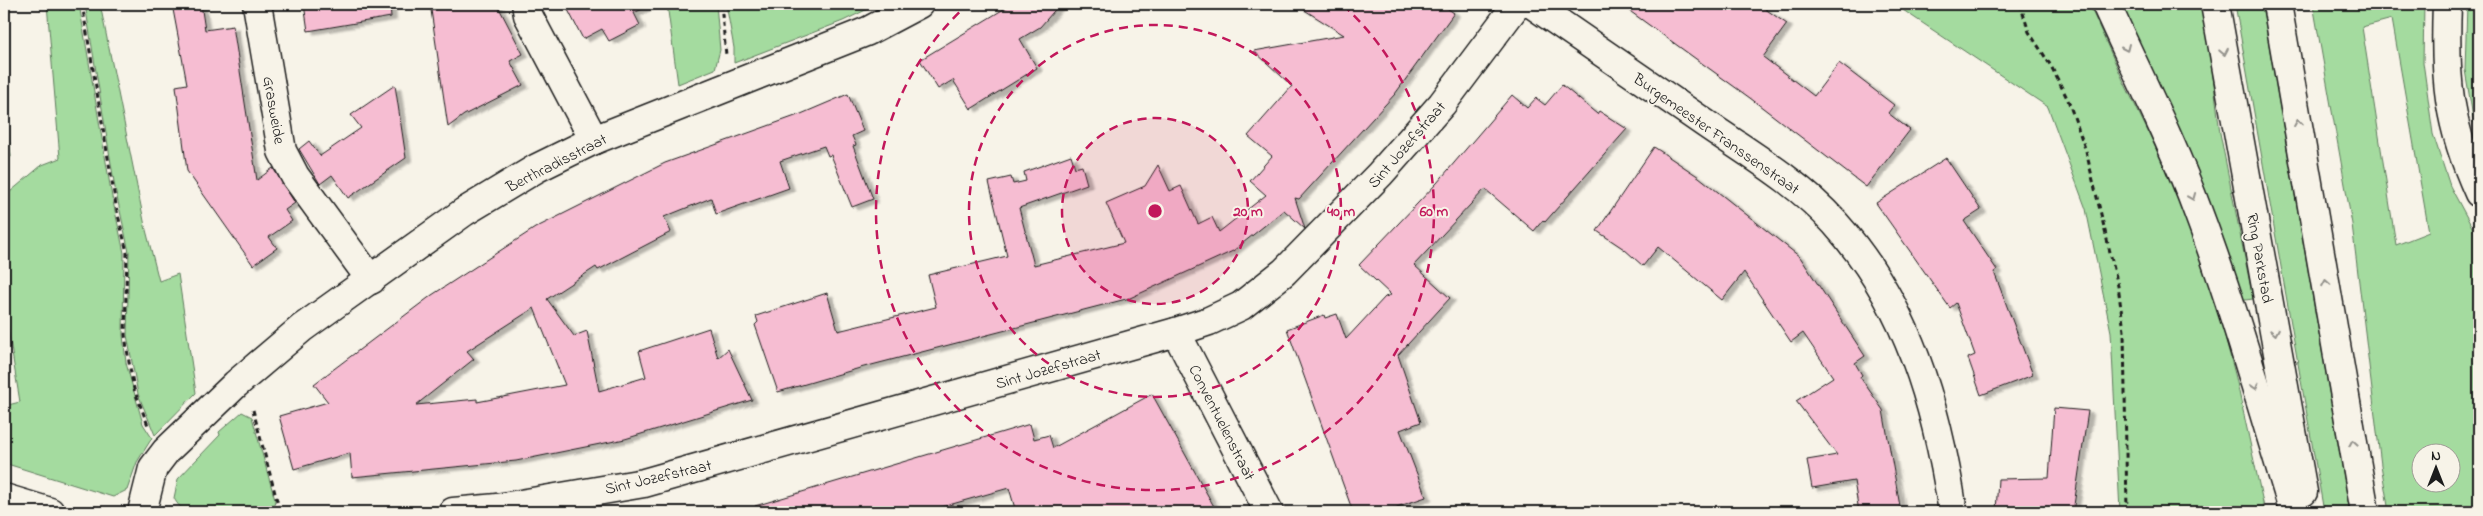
<svg xmlns="http://www.w3.org/2000/svg" width="2483" height="516" viewBox="0 0 2483 516" font-family="'Indie Flower',sans-serif">
  <style>
    .green { fill: #a4db9f; stroke: #607c5e; fill-rule: evenodd }
    .building { fill: #f6bdd2; stroke: #1c1c1c; fill-rule: evenodd; filter: url(#shadow) }
    .lines { fill: none; stroke-linecap: round; stroke-linejoin: round }
    .minor-casing { stroke: #1c1c1c; stroke-width: 31 }
    .major-casing { stroke: #1c1c1c; stroke-width: 31 }
    .highway-casing { stroke: #1c1c1c; stroke-width: 31 }
    .path { stroke: #1c1c1c; stroke-width: 3; stroke-dasharray: 5 4; stroke-linecap: butt }
    .minor { stroke: #f7f3e8; stroke-width: 28 }
    .major { stroke: #f7f3e8; stroke-width: 28 }
    .highway { stroke: #f7f3e8; stroke-width: 28 }
    .oneway { stroke: #94928c }
    .ring { fill: none; stroke: #c2185b; stroke-width: 2.5; stroke-dasharray: 9 6 }
    .labels { text-anchor: middle; stroke-width: 4; stroke-linejoin: round; paint-order: stroke }
    .street-label { font-size: 16px; fill: #1c1c1c; stroke: #f7f3e8 }
    .centre { fill: #c2185b; stroke: #f7f3e8; stroke-width: 2.5 }
    .ring-label { font-size: 15px; text-anchor: middle; font-weight: bold; fill: #c2185b; stroke: #f7f3e8; stroke-width: 4; stroke-linejoin: round; paint-order: stroke }
  </style>
  <defs>
    <filter id="shadow"><feDropShadow dx="5.5" dy="3" stdDeviation="1" flood-color="#0004"/></filter>
  </defs>
  <rect width="100%" height="100%" fill="#f7f3e8"/>
  <filter id="ink" filterUnits="userSpaceOnUse"><feTurbulence type="fractalNoise" baseFrequency=".02" numOctaves="2"/><feDisplacementMap in="SourceGraphic" scale="10" xChannelSelector="R" yChannelSelector="G"/><feConvolveMatrix kernelMatrix="1 2 1 2 8 2 1 2 1" color-interpolation-filters="sRGB"/></filter>
  <g filter="url(#ink)">
    <g class="green">
      <polygon points="47,4 79,4 112,197 124,253 123,335 126,363 143,424 152,438 137,462 127,490 113,497 4,463 4,406 20,402 4,304 4,197 42,165 60,158"/>
      <polygon points="85,4 100,4 145,226 159,281 178,274 196,393 155,435 138,394 127,335 129,252 115,188"/>
      <polygon points="667,4 716,4 720,50 715,69 678,84"/>
      <polygon points="726,4 878,4 843,21 734,63 734,48"/>
      <polygon points="1894,4 2089,4 2123,80 2182,202 2219,313 2236,378 2265,512 2120,512 2111,332 2086,209 2048,107"/>
      <polygon points="2117,4 2204,4 2220,133 2253,299 2238,301"/>
      <polygon points="2235,4 2262,4 2350,512 2324,512"/>
      <path d="M2313,4H2424L2423,62L2433,134L2450,186L2479,240V512H2389L2381,465L2352,224ZM2392,19L2429,232L2396,245L2362,27ZM2420,454H2450V484H2420Z"/>
      <polygon points="2467,4 2477,4 2475,60 2479,125 2474,123 2465,70"/>
      <polygon points="4,124 8,124 11,157 4,158"/>
      <path d="M242,412L252,417L275,500L274,505C260,509 199,515 188,511C181,509 177,504 174,498L178,479L220,435L219,432Z"/>
    </g>
    <g class="building">
      <polygon points="172,4 201,4 205,30 233,26 257,180 273,168 295,203 285,210 292,221 269,237 277,248 253,265 187,171 176,86 187,84"/>
      <polygon points="304,4 390,4 391,17 308,31"/>
      <polygon points="442,4 497,4 523,54 510,61 523,85 464,115 448,127 431,10 443,8"/>
      <polygon points="565,4 652,4 634,13 640,25 609,41 602,29 583,39"/>
      <polygon points="1012,4 1060,4 1040,27 1020,39 1037,68 971,109 953,80 938,89 920,60"/>
      <polygon points="1295,4 1441,4 1454,13 1395,94 1299,199 1295,198 1305,229 1284,210 1233,251 1130,298 860,368 778,392 755,325 758,322 756,316 827,293 838,331 936,307 928,275 1007,256 989,182 1011,177 1013,184 1026,181 1024,172 1071,155 1075,168 1082,166 1087,184 1019,208 1034,265 1124,243 1106,203 1145,186 1158,165 1170,191 1181,186 1198,224 1212,217 1219,232 1266,195 1250,181 1272,156 1248,136 1292,86 1254,51 1344,35"/>
      <polygon points="1620,4 1758,4 1787,24 1763,57 1814,96 1839,63 1894,105 1888,113 1910,130 1866,187 1750,98"/>
      <polygon points="395,85 406,158 348,198 332,175 320,184 299,149 309,141 320,156 361,128 351,115"/>
      <polygon points="1562,85 1597,114 1599,111 1627,129 1545,222 1543,220 1534,231 1485,189 1414,265 1450,298 1398,355 1421,422 1400,430 1426,497 1382,512 1353,512 1287,329 1324,315 1325,318 1337,314 1346,339 1385,297 1391,295 1359,265 1437,183 1512,95 1527,108 1536,98 1545,105"/>
      <path d="M848,94L863,131L852,136L856,145L853,146L873,199L852,207L831,155L828,156L824,146L780,161L789,188L716,214L711,198L664,217L671,232L598,270L596,267L547,299L574,336L587,331L599,391L646,377L639,351L709,328L718,358L728,349L752,400L625,439L516,461L352,477L350,453L294,469L279,416L328,402L314,384L432,295L535,228L665,163L801,114ZM534,308L565,385L477,402V399L416,405L474,359L467,351Z"/>
      <polygon points="1654,147 1699,177 1800,257 1865,356 1855,363 1862,375 1860,377 1883,410 1901,512 1859,512 1854,481 1812,488 1807,460 1837,455 1796,401 1833,377 1803,333 1791,342 1744,272 1722,300 1658,247 1643,266 1624,249 1597,231"/>
      <polygon points="1946,158 1981,210 1964,221 1997,270 1994,272 2033,375 1981,395 1968,358 1975,355 1956,303 1950,308 1876,203"/>
      <polygon points="1152,394 1217,512 1016,512 1009,488 924,512 756,512 755,506 1030,424 1034,439 1049,435 1053,448"/>
      <polygon points="2054,408 2088,411 2073,512 1996,512 1998,479 2049,478"/>
    </g>
    <g class="lines">
      <g class="minor-casing">
        <g id="minor">
          <polyline points="257,4 282,151 295,176 371,280"/>
          <polyline points="526,4 528,15 594,140"/>
          <path d="M1532,4C1591,44 1650,85 1709,126C1753,156 1799,183 1835,223C1908,304 1937,406 1953,512"/>
          <polyline points="1176,332 1269,512"/>
          <polyline points="4,498 50,512"/>
          <polyline points="142,512 153,468 166,451 236,384 302,328 464,212 537,168 594,140 868,31 919,4"/>
          <polyline points="453,512 497,508 644,483 1176,332 1209,321 1241,306 1284,272 1380,174 1442,104 1517,4"/>
        </g>
      </g>
      <g class="major-casing">
        <path id="major" d="M2447,4C2444,78 2448,125 2479,193"/>
      </g>
      <g class="highway-casing">
        <g id="highway">
          <path d="M2106,4C2137,73 2172,141 2198,212C2235,310 2263,412 2294,512"/>
          <polyline points="2215,4 2303,492"/>
          <polyline points="2277,4 2365,512"/>
        </g>
      </g>
      <g class="path">
        <polyline points="82,4 117,211 127,252 125,335 129,362 134,389 149,428"/>
        <polyline points="721,4 726,55"/>
        <polyline points="2020,4 2029,32 2051,66 2068,100 2086,151 2118,286 2124,331 2127,512"/>
        <polyline points="253,410 280,512"/>
      </g>
      <use href="#minor" class="minor"/>
      <use href="#major" class="major"/>
      <use href="#highway" class="highway"/>
    </g>
    <defs><path id="oneway-chevron" d="M-2-3.5L2.5 0L-2 3.5" fill="none" stroke-width="1.6" stroke-linecap="round" stroke-linejoin="round" transform="scale(1.25)"/></defs>
    <g class="oneway">
      <use href="#oneway-chevron" transform="translate(2126 48) rotate(66)"/>
      <use href="#oneway-chevron" transform="translate(2224 52) rotate(79)"/>
      <use href="#oneway-chevron" transform="translate(2298 123) rotate(-99)"/>
      <use href="#oneway-chevron" transform="translate(2192 197) rotate(68)"/>
      <use href="#oneway-chevron" transform="translate(2326 283) rotate(-100)"/>
      <use href="#oneway-chevron" transform="translate(2275 332) rotate(80)"/>
      <use href="#oneway-chevron" transform="translate(2255 386) rotate(73)"/>
      <use href="#oneway-chevron" transform="translate(2353 443) rotate(-100)"/>
    </g>
  </g>
  <circle cx="1155" cy="211" r="93" fill="#c2185b" fill-opacity=".12"/>
  <g class="ring">
    <circle cx="1155" cy="211" r="93"/>
    <circle cx="1155" cy="211" r="186"/>
    <path d="M1343 5A279 279 0 1 1 967 5"/>
  </g>
  <g class="labels">
    <g class="street-label">
      <text transform="translate(275 110) rotate(80)" y="6">Grasweide</text>
      <text transform="translate(1717 133) rotate(35)" y="6">Burgemeester Franssenstraat</text>
      <text transform="translate(1406 144) rotate(-49)" y="6">Sint Jozefstraat</text>
      <text transform="translate(556 162) rotate(-27)" y="6">Berthradisstraat</text>
      <text transform="translate(2261 258) rotate(80)" y="6">Ring Parkstad</text>
      <text transform="translate(1048 368) rotate(-16)" y="6">Sint Jozefstraat</text>
      <text transform="translate(1223 422) rotate(63)" y="6">Conventuelenstraat</text>
      <text transform="translate(658 476) rotate(-13)" y="6">Sint Jozefstraat</text>
    </g>
  </g>
  <circle cx="1155" cy="211" r="8" class="centre"/>
  <g class="ring-label">
    <text x="1248" y="216">20 m</text>
    <text x="1341" y="216">40 m</text>
    <text x="1434" y="216">60 m</text>
  </g>
  <rect width="2483" height="516" fill="none" stroke="#f7f3e8" stroke-width="20"/>
  <rect x="10" y="10" width="2463" height="496" fill="none" stroke="#1c1c1c" stroke-width="2" filter="url(#ink)"/>
  <g transform="translate(2436 468)"><circle r="24" fill="#f7f3e8" stroke="#9f9d96"/>
  <path d="M0-4L9 19L0 12L-9 19Z" fill="#1c1c1c"/>
  <text y="-8" font-size="14" font-weight="bold" text-anchor="middle" fill="#1c1c1c">N</text>
  </g>
</svg>
